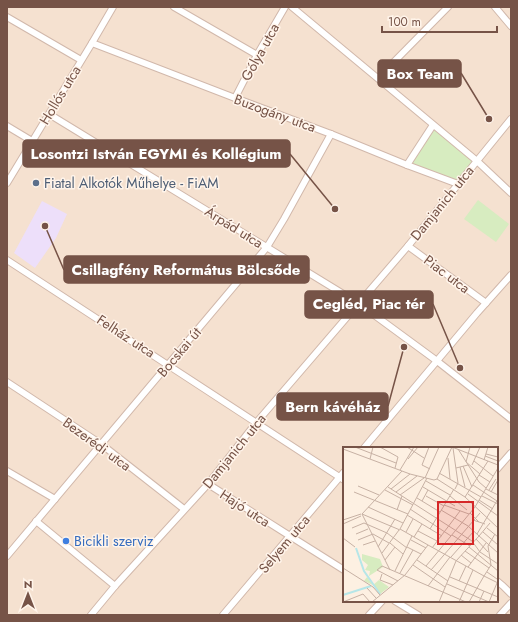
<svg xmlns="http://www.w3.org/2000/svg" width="518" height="622" viewBox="0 0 518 622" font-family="Jost,sans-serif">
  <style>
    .residential { fill: #f5e1d0; fill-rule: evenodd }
    .education { fill: #eddffa }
    .green { fill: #d7ecc0 }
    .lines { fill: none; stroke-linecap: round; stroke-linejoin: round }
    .street-casing { stroke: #d1b8ab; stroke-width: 8 }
    .street { stroke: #fff; stroke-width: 6 }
    .service-dot { fill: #5c6f8a; stroke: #fff4ea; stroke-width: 1.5 }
    .shop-dot { fill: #3f7fe0; stroke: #fff4ea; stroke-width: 1.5 }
    .labels { text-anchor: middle; stroke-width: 3; stroke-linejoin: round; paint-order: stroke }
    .street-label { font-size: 14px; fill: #765347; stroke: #fff4ea }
    .service-label { font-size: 14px; fill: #4e5e75; stroke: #fff4ea; text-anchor: start }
    .shop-label { font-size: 14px; fill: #366cbe; stroke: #fff4ea; text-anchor: start }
    .inset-river { fill: none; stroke: #b6e6e8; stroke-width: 2 }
    .inset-road { fill: none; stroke: #c7b1a4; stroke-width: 1 }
    .view { fill: #d62828; fill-opacity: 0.15; stroke: #d62828; stroke-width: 2 }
    .inset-edge { fill: none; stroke: #765347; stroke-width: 2 }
    .leader { fill: none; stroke: #765347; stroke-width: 1.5 }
    .callout-dot { fill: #765347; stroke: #fff4ea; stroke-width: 1.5 }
    .callout { fill: #765347; stroke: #765347; stroke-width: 1.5 }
    .callout-label { font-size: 15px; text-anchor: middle; font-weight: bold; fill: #fff }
  </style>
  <rect width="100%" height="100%" fill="#fdf0e2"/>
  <path class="residential" d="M7,7H511V615H7ZM344,448H497V601H344Z"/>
  <polygon class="education" points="42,201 67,214 56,238 35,268 14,253"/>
  <g class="green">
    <polygon points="433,125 477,161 458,184 407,165"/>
    <polygon points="478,200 509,224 496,242 464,219"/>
  </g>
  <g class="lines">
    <g class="street-casing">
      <g id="street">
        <polyline points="174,7 257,55"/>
        <polyline points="292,7 477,161 511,193"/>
        <polyline points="495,7 511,26"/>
        <polyline points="7,17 81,60"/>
        <polyline points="92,43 235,98 331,134 407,165 458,184"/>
        <polyline points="378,78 448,7"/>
        <polyline points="235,98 257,55 285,7"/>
        <polyline points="49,114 358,303 437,361 511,419"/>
        <polyline points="7,126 32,141"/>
        <polyline points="407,165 433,125"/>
        <polyline points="7,183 92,43 113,7"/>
        <polyline points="408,246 486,303"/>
        <polyline points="7,260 344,480"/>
        <polyline points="7,382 101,444 184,509"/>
        <polyline points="364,448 477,313 511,275"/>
        <polyline points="497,469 511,453"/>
        <polyline points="7,471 55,499"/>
        <polyline points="208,484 290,536 344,570"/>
        <polyline points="36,521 115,586"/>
        <polyline points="7,556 267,247 284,219 331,134"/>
        <polyline points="497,581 503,586 511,594"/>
        <polyline points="395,601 418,615"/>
        <polyline points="91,615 115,586 208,484 256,423 408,246 511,119"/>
        <polyline points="223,615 344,472"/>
        <polyline points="369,615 382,601"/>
        <polyline points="500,615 511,603"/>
      </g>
    </g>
    <use href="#street" class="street"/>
  </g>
  <circle class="service-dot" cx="36" cy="183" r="4"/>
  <circle class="shop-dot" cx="66" cy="541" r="4"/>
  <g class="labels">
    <g class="street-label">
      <text transform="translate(260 52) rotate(-61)" y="5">Gólya utca</text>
      <text transform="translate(60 95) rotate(-59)" y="5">Hollós utca</text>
      <text transform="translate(275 113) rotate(20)" y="5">Buzogány utca</text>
      <text transform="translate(442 203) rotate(-51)" y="5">Damjanich utca</text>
      <text transform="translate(234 227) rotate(32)" y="5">Árpád utca</text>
      <text transform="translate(447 274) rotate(37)" y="5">Piac utca</text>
      <text transform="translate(126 336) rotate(33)" y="5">Felház utca</text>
      <text transform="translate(179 352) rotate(-50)" y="5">Bocskai út</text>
      <text transform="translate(97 444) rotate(36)" y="5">Bezerédi utca</text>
      <text transform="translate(234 451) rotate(-51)" y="5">Damjanich utca</text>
      <text transform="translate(245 508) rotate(33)" y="5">Hajó utca</text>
      <text transform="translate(284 544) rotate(-50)" y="5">Selyem utca</text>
    </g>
    <g class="service-label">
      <text x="44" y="188">Fiatal Alkotók Műhelye - FiAM</text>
    </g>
    <g class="shop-label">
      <text x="74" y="546">Bicikli szerviz</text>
    </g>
  </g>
  <g transform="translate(343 447)">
    <rect width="155" height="155" fill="#fdf0e2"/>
    <path d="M19,107L37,112L40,120L26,129L27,124L22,123L25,118L19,113ZM24,130L30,138L36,133L46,140L37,147L30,138L21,134Z" fill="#d7ecc0"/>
    <path class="inset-river" d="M13,101L21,124L37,147M0,148L28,139"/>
    <path class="inset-road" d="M12,0L53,16M37,0L55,10L52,21M64,0L81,11M86,0L79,18L87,22M110,1L115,36L112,42M0,2L67,27L91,33L94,32L109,0L155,18M115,2L136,35L143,41M143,7L155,10M142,9L155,14M105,11L107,32M27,12L30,0M65,12L75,0M141,13L145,0M131,14L150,29M123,15L137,27M123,15L127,0M129,18L137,0M120,19L129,40M117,20L122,40M113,21L125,18M57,23L71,0M96,26L138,50M136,28L147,35M82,31L96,0M94,32L122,50L155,81M83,34L107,48M130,38L154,54M15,39L36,48M45,40L129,94L137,105L155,117M80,40L112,59M48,42L67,27M143,42L155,48M42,43L70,58M146,43L153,32M11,45L65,67M53,45L74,29M148,45L155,33M125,47L155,69M57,48L81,31M83,49L101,59M107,49L124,63M139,49L155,57M122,50L145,14M74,51L97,65M136,53L150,62M79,54L85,43M101,58L126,67M25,60L60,76M67,62L108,89M54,63L59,49M98,63L125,79L155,106M127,66L136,75M19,67L47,123M19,67L59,24M19,67L57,83M64,68L99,89M0,73L18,67M130,73L142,77M0,77L18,69M9,81L21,76L44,86L64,101M144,81L155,90M87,82L111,42M75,84L94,94M63,85L70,72M140,85L155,98M13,87L25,82M134,87L155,52M109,88L127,99M136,89L147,76M71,90L79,77M0,91L12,100M133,92L145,105M15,93L30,87L46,96M68,93L83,101M47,96L60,107M20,98L32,94M85,98L141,129L148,118L145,99L152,87M35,100L52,72M64,100L78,107M126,100L155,124M89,101L117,64M122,104L146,121M39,106L56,83M118,108L128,116M108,110L131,84M42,113L52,100M74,113L105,134M70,118L102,140M83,119L132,60L155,21M125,120L143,96M0,121L30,140L37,148M88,123L137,66M52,124L69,89M144,125L154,132M57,126L70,103M39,127L37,133L50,138M107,130L155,150M55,134L34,123L39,119L123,155M116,134L123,119M104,137L146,155M85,139L107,110M24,141L33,151M0,155L20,147L27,155M29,155L62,128L85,98L57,82L84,31M96,155L113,114L136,89M116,155L130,123M126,155L141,129L155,136M136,155L141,144M146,155L154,136"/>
    <path class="view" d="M95,55H130V97H95Z"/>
    <rect width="155" height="155" class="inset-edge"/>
  </g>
  <path class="leader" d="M489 119L461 73M335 209L290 154M45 226L64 270M460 368L433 304M404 347L388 406"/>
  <g class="callout-dot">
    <circle cx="489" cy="119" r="4"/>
    <circle cx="335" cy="209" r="4"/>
    <circle cx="45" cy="226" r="4"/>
    <circle cx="460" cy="368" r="4"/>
    <circle cx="404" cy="347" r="4"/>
  </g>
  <g class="callout">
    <rect x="378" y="60" width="83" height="27" rx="4"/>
    <rect x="23" y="140" width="267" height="27" rx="4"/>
    <rect x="64" y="256" width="245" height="27" rx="4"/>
    <rect x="305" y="291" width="128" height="27" rx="4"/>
    <rect x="277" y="393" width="111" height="27" rx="4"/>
  </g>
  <g class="callout-label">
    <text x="420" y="79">Box Team</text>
    <text x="156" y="159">Losontzi István EGYMI és Kollégium</text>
    <text x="186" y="275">Csillagfény Református Bölcsőde</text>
    <text x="369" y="309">Cegléd, Piac tér</text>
    <text x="333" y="412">Bern kávéház</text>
  </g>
  <rect width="518" height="622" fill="none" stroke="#765347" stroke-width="16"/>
  <g transform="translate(28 594)" stroke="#fff4ea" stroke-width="3" paint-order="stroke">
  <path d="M0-3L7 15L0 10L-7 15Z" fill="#765347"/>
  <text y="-6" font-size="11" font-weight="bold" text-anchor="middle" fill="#765347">N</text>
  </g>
  <path d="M382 26v6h115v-6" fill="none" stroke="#765347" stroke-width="2"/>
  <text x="388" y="26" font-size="12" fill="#765347" stroke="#fff4ea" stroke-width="3" paint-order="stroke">100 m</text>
</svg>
